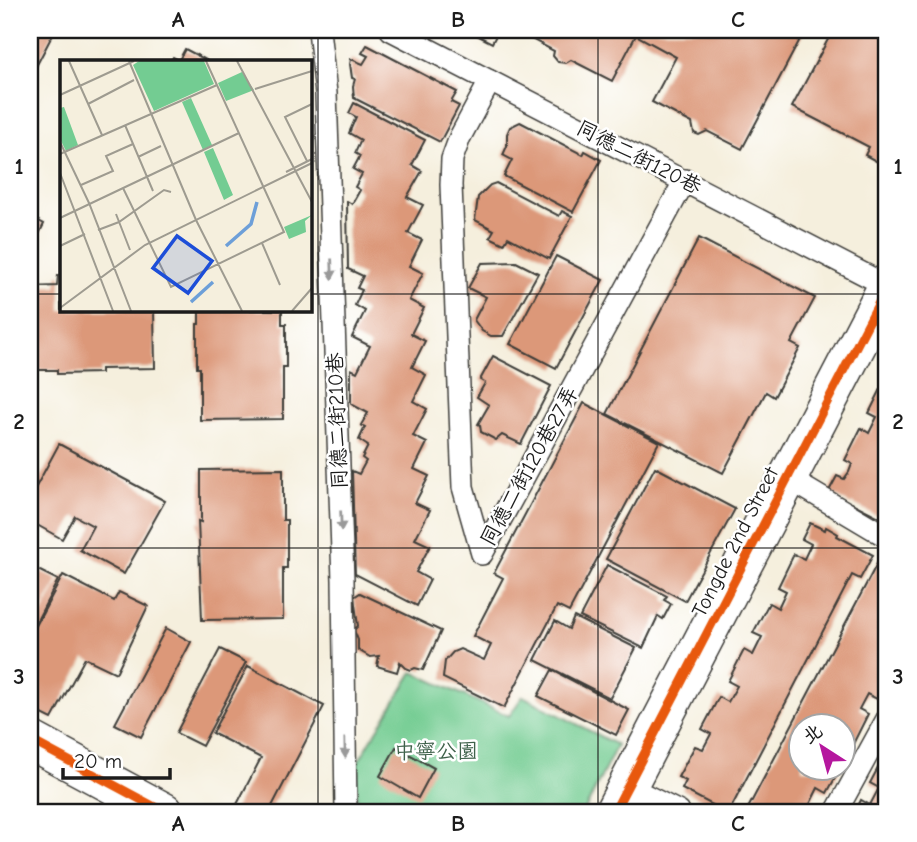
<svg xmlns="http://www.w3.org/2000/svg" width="917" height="842" viewBox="0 0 917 842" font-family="'Comic Neue','LXGW WenKai TC',sans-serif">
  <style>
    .green { fill: #73cc92; stroke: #487457; stroke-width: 2 }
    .building { fill: #dc9879 }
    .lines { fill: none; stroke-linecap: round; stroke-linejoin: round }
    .lane-casing { stroke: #3d3c39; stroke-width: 24 }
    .street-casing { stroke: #3d3c39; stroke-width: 41 }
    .lane { stroke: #fff; stroke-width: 21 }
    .street { stroke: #fff; stroke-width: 38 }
    .cycleway-casing { stroke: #fff; stroke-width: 13 }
    .cycleway { stroke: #e8590c; stroke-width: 9 }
    .oneway { fill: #999 }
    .grid { fill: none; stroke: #1c1c1c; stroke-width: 2; stroke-opacity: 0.55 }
    .labels { text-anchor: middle; stroke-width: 5; stroke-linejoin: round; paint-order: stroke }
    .street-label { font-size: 21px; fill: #1c1c1c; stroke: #fff }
    .park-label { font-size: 21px; fill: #3f624b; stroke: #fff }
    .inset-river { fill: none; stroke: #6d9fd8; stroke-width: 3.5 }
    .inset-road { fill: none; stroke: #9e9b90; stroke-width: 2 }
    .view { fill: #1d4ed8; fill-opacity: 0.15; stroke: #1d4ed8; stroke-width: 3.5 }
    .inset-edge { fill: none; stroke: #1c1c1c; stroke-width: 3.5 }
    .neatline { fill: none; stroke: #1c1c1c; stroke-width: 2.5 }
    .grid-label { font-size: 23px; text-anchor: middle; font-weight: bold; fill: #1c1c1c }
  </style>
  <rect width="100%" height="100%" fill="#fff"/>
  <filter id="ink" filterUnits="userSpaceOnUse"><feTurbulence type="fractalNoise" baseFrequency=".0143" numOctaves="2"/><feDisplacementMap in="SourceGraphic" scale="14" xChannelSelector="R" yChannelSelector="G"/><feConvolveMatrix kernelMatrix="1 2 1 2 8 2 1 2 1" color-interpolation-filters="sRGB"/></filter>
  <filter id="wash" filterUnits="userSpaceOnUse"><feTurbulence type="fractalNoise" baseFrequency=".00686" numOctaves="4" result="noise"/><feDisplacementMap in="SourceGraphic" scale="28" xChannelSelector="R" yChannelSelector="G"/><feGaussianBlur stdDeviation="1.57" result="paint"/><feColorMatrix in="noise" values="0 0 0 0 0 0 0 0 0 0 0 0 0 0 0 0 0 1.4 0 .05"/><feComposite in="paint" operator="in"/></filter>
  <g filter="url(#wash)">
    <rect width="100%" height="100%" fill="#f5efdd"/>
    <polygon class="green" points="413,672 509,716 523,696 617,745 584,812 357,812 356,765"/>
    <g id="blocks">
      <g class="building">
        <polygon points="30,30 55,30 30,78"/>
        <polygon points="467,30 499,30 492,43"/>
        <polygon points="525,30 805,30 742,149 707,131 699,135 694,133 692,123 652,102 676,57 636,35 612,81 571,60 566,63 558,62 553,56 554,51 522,34"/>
        <polygon points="833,30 887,30 887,167 865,155 869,147 792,107"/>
        <polygon points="367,45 457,92 451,102 459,106 440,142 354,98 353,86 355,79 352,78 350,64 351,59 363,64 368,56 362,53"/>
        <polygon points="185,49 208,61 171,61 173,57 179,60"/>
        <polygon points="354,103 425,140 412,165 422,171 407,197 423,205 408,233 422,240 409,266 423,273 409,300 424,308 411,334 425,341 412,367 426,375 413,401 427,409 413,436 427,443 414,469 429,476 415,503 430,510 415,539 430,546 416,572 430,580 417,606 355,574 352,471 359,474 366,461 362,458 368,446 359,440 365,427 361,425 368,413 351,404 351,369 357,372 370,346 352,337 365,311 355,305 362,290 357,288 363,276 348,269 347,201 352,204 360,190 355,187 362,174 353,169 360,156 355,153 361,140 349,133 356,117 349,113"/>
        <polygon points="520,122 583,155 585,151 601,160 573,212 504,176 512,160 503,155 507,146 507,134 510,127"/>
        <polygon points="496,183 559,216 562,211 572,216 549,259 508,237 504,244 490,237 494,230 475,220 478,197 490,185"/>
        <polygon points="30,216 44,224 30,252"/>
        <polygon points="699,238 815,298 791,343 800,348 774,397 766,392 723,473 607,414"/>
        <polygon points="556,256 603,280 556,368 510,344"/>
        <polygon points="516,262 538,273 503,336 491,336 482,331 474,320 486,297 468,288 482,263"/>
        <polygon points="58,275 61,275 61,310 154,310 155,368 101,369 101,373 57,374 57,370 30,370 30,287 57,286"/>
        <polygon points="199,310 282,310 282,324 286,324 286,367 283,367 283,419 200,420 200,368 197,368 197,324 199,324"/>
        <polygon points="493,356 551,386 521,444 502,435 496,440 481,432 480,425 478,424 489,405 477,397 485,383 480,380"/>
        <polygon points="887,377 887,511 883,519 852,503 851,505 829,491 837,476 844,479 849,472 852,464 845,460 861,428 869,433 877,417 869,413"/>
        <polygon points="584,403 659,442 569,612 557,606 504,708 443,678 445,661 453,652 460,649 484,660 491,645 473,636 503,578 494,573"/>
        <polygon points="59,444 165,501 124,574 80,550 93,526 75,516 62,539 30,521 30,498"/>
        <polygon points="655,467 735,509 685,601 606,559"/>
        <polygon points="283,469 283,520 287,520 287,568 283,568 283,619 202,620 198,521 201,522 201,470"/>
        <polygon points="810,523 825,530 826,527 838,534 837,536 873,555 860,579 852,575 729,812 726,812 682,789 686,781 678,777 695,746 703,749 711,734 702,729 719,697 728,702 737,686 728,681 744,650 753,655 762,637 753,633 769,603 778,608 786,591 778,587 794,554 804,559 811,544 802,539"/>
        <polygon points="880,558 887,562 887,656 884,663 887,665 887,678 877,699 867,694 859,709 868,714 852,746 844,742 844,726 802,726 802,769 840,769 827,793 818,788 809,806 821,812 746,812"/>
        <polygon points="607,565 667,596 664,600 671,604 663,619 658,616 643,648 580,617"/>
        <polygon points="30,566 58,580 30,634"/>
        <polygon points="63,575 114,601 119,592 148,606 116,673 85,658 52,719 30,708 30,637"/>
        <polygon points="360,593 441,631 423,670 415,668 411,670 406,668 400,662 397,672 377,666 379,656 370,657 358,650 358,640 354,630 358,626 354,597"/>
        <polygon points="574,617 636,648 610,698 535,660 555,621 569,629"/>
        <polygon points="166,628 191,642 141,737 115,724"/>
        <polygon points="220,649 246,662 202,746 176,733"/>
        <polygon points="248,666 324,706 269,812 233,812 261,758 212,733"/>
        <polygon points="552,670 629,710 616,735 538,696"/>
        <polygon points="396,747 434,768 418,798 380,776"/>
        <polygon points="887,751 887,812 855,812 861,800 870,805 879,788 870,783"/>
      </g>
    </g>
  </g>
  <g filter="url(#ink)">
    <use href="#blocks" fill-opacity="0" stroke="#3d3c39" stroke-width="2"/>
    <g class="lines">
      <g class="lane-casing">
        <g id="lane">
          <polyline points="319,30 326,93 343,580 346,812"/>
          <polyline points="391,30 887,286"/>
          <polyline points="490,81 460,137 452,159 451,185 463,487 482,554 685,180"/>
          <polyline points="788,478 887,537"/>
          <polyline points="627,786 679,812"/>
          <polyline points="836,812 887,719"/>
        </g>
      </g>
      <g class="street-casing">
        <g id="street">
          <polyline points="30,740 164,812"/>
          <polyline points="614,812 887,287"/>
        </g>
      </g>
      <use href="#lane" class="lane"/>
      <use href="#street" class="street"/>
      <g class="cycleway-casing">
        <g id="cycleway">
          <polyline points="30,740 164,812"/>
          <polyline points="614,812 887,287"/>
        </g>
      </g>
      <use href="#cycleway" class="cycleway"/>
    </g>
    <defs><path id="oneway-solid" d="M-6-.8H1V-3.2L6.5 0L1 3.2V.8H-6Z" transform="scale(1.75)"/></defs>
    <g class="oneway">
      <use href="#oneway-solid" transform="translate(332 269) rotate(88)"/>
      <use href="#oneway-solid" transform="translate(341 521) rotate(88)"/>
      <use href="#oneway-solid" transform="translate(345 748) rotate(89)"/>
    </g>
  </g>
  <path class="grid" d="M318,30V812M598,30V812M30,294H61M310,294H887M30,548H887"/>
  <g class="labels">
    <g class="street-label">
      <text transform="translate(639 157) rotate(27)" y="7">同德二街120巷</text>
      <text transform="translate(337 421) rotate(-92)" y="7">同德二街210巷</text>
      <text transform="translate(529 466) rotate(-61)" y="7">同德二街120巷27弄</text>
      <text transform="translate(735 542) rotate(-63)" y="7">Tongde 2nd Street</text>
    </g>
    <g class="park-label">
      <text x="436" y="758">中寧公園</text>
    </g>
  </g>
  <g transform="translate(60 60)">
    <rect width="252" height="252" fill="#f5efdd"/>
    <path d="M79,1H144L154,24L94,51L73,5ZM182,12L194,30L166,41L158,23ZM131,38L152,85L143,90L122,42ZM4,47L18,85L6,91L0,79V48ZM153,88L173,135L164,140L144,92ZM252,155L245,161L246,172L229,179L224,167Z" fill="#73cc92"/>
    <path class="inset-river" d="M166,186L191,164L197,142M131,242L153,222"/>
    <path class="inset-road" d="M9,1L42,75M69,1L136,160L182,251M177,1L252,142M195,29L252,11M0,35L74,1M28,44L74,20M65,65L93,131M0,82L29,143L71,251M0,94L157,25M78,97L101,86M247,101L225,57L252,44M226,112L252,99M0,113L53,251M21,125L53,111L46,96L73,84M63,128L111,227L224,172L146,1M56,154L70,190M0,158L179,73M38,170L59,162L104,130L111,132M202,183L220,225M0,186L25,174M0,248L85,185L252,103M232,251L252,228"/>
    <path class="view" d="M117,176L152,201L128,233L93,208Z"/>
    <rect width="252" height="252" class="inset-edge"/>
  </g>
  <rect width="917" height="842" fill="none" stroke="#fff" stroke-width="77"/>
  <g transform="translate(822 747) rotate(324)"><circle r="33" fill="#ffffff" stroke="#a4a4a4" stroke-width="2"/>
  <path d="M0-5L12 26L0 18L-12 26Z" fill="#b5179e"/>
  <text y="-10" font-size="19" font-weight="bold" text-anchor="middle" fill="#1c1c1c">北</text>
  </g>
  <path d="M63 768v10h107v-10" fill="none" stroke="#1c1c1c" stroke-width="3.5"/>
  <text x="74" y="768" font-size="21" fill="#1c1c1c" stroke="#ffffff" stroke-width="5" paint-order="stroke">20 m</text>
  <rect x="38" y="38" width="840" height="766" class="neatline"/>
  <g class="grid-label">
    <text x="178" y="27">A</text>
    <text x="458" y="27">B</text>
    <text x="738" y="27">C</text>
    <text x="19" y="174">1</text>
    <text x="898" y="174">1</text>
    <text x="19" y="429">2</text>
    <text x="898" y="429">2</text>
    <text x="19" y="684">3</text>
    <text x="898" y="684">3</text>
    <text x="178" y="831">A</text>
    <text x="458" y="831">B</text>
    <text x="738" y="831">C</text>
  </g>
</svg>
